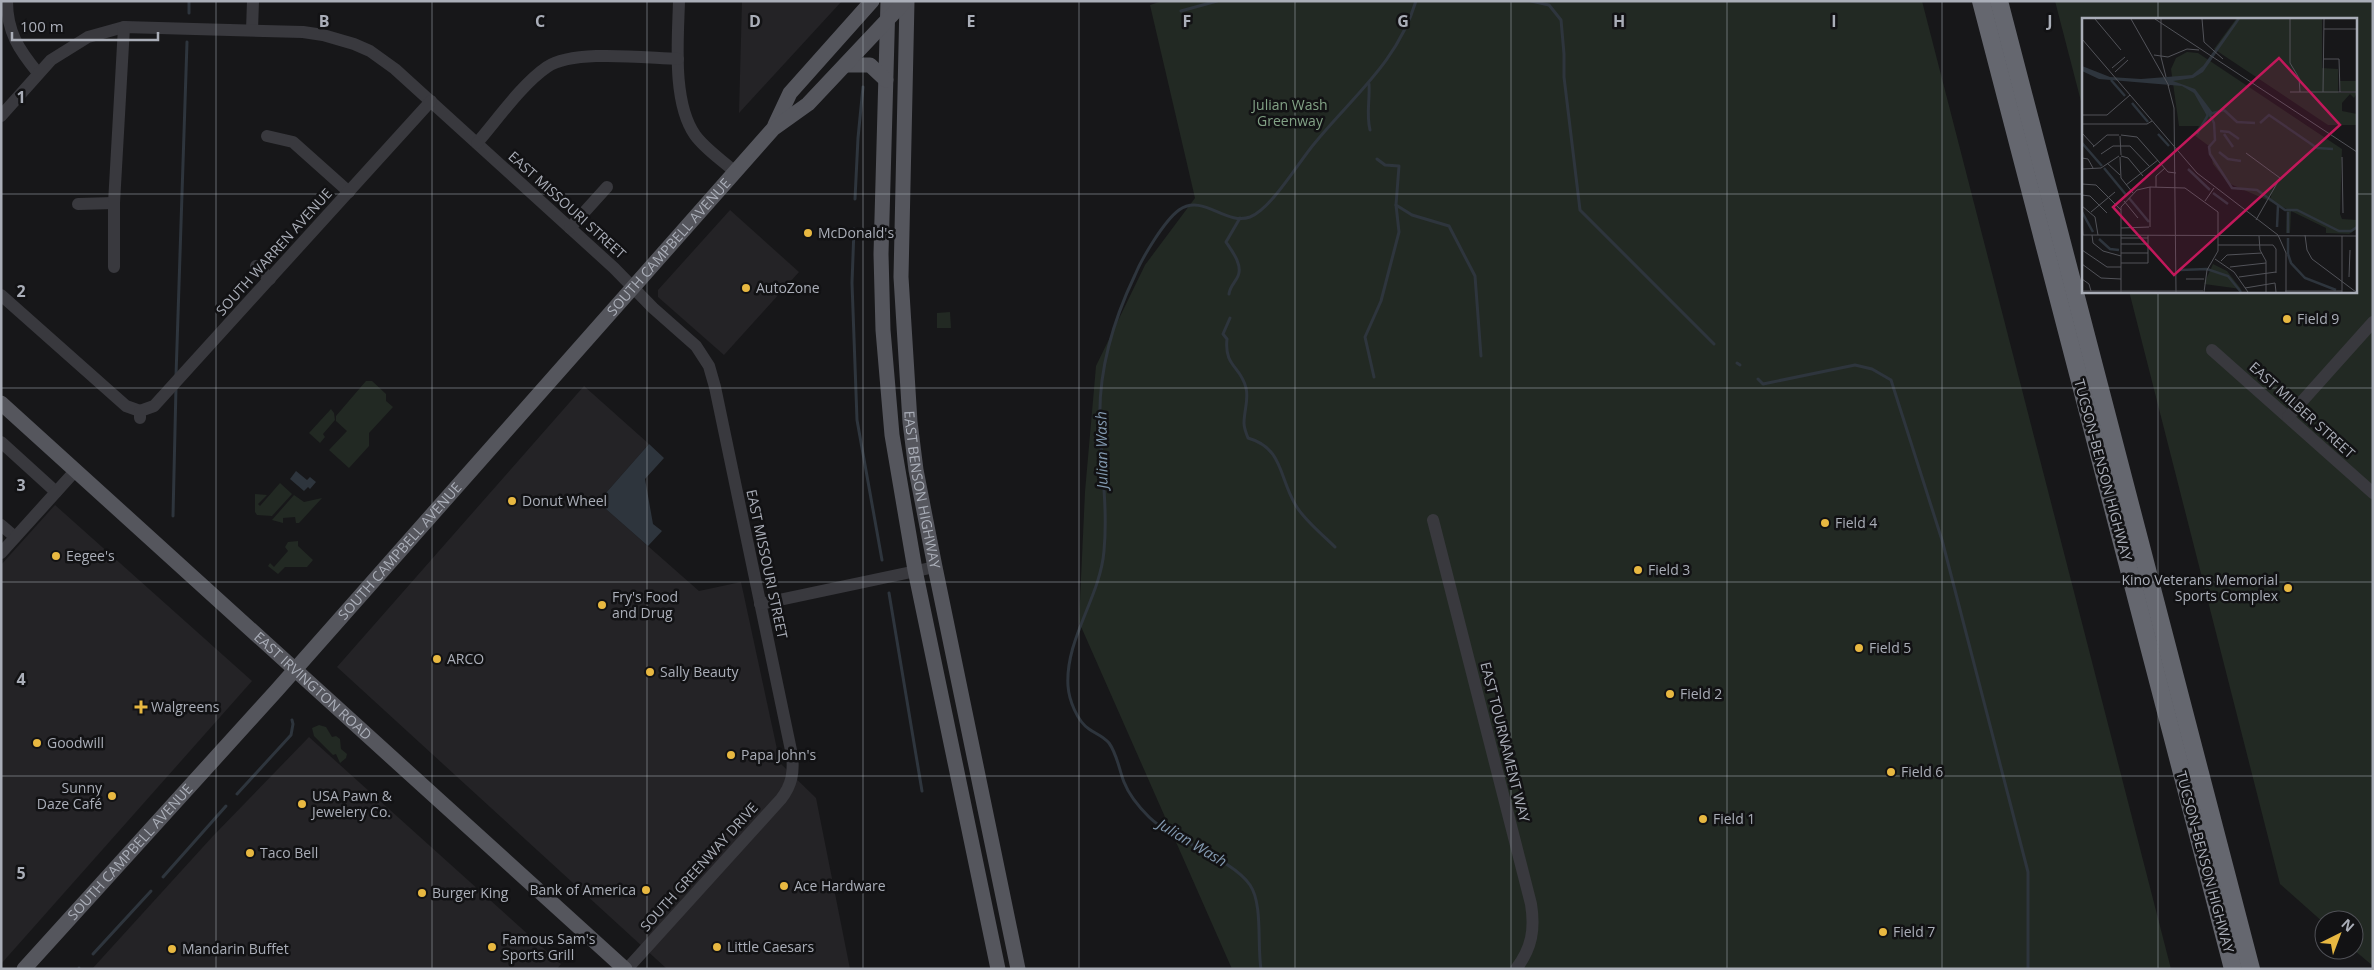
<svg xmlns="http://www.w3.org/2000/svg" width="2374" height="970" viewBox="0 0 2374 970" font-family="'Open Sans',sans-serif">
  <style>
    .built { fill: #242326 }
    .green { fill: #222923 }
    .water { fill: #2e353d }
    .lines { fill: none; stroke-linecap: round; stroke-linejoin: round }
    .stream { stroke: #2e353d; stroke-width: 3 }
    .minor { stroke: #39393e; stroke-width: 12 }
    .major { stroke: #55565d; stroke-width: 15 }
    .highway { stroke: #65676f; stroke-width: 18 }
    .grid { fill: none; stroke: #aaaeb8; stroke-width: 1; stroke-opacity: 0.55 }
    .poi-dot { fill: #e8b841; stroke: #121214; stroke-width: 2 }
    .labels { text-anchor: middle; stroke-width: 5; stroke-linejoin: round; paint-order: stroke }
    .park-label { font-size: 14px; fill: #82a286; stroke: #121214 }
    .street-label { font-size: 14px; fill: #aaaeb8; stroke: #121214 }
    .poi-label { font-size: 14px; fill: #aaaeb8; stroke: #121214; text-anchor: start }
    .water-label { font-size: 15px; font-style: italic; fill: #839ab1; stroke: #121214 }
    .inset-river { fill: none; stroke: #2e353d; stroke-width: 2.5 }
    .inset-road { fill: none; stroke: #525359; stroke-width: 1 }
    .view { fill: #c2185b; fill-opacity: 0.15; stroke: #c2185b; stroke-width: 2.5 }
    .inset-edge { fill: none; stroke: #aaaeb8; stroke-width: 2.5 }
    .grid-label { font-size: 16px; text-anchor: middle; font-weight: bold; fill: #aaaeb8; stroke: #121214; stroke-width: 5; stroke-linejoin: round; paint-order: stroke }
  </style>
  <rect width="100%" height="100%" fill="#171719"/>
  <g class="built">
    <polygon points="742,1 842,1 739,113"/>
    <polygon points="730,210 799,272 724,355 658,297 658,290"/>
    <polygon points="584,386 649,444 598,502 699,591 741,582 780,763 816,798 850,969 667,969 337,667"/>
    <polygon points="55,505 252,681 1,964 1,565"/>
    <polygon points="309,737 561,964 557,969 92,969 213,836"/>
  </g>
  <g class="green">
    <polygon points="1162,1 1922,1 2171,969 1232,969 1079,622 1085,492 1096,366 1145,265 1195,198 1150,5"/>
    <polygon points="2055,1 2373,1 2373,966 2354,950 2354,920 2324,920 2324,923 2280,884 2129,291 2355,291 2355,19 2083,19 2083,109"/>
    <polygon points="950,312 951,328 937,328 937,313"/>
    <polygon points="366,381 372,381 386,394 386,401 393,407 369,433 369,446 349,468 329,450 347,431 336,421 336,416"/>
    <polygon points="331,409 334,413 335,420 323,434 325,437 320,443 309,433"/>
    <polygon points="280,483 292,494 272,516 257,515 255,512 255,494 267,495 258,504 260,506"/>
    <polygon points="294,495 304,502 322,498 299,523 296,523 295,517 283,518 283,523 272,520"/>
    <polygon points="298,541 298,546 313,560 307,567 285,567 278,574 268,566 270,563 274,567 288,551 285,547 288,542"/>
    <polygon points="319,725 326,727 332,737 336,736 340,739 341,749 347,754 346,758 340,763 336,754 333,755 314,736 312,728"/>
  </g>
  <g class="water">
    <polygon points="649,444 664,458 645,479 653,524 662,531 648,546 598,502"/>
    <polygon points="296,471 307,480 310,477 316,482 310,489 308,487 304,491 290,479"/>
  </g>
  <g class="lines">
    <g class="stream">
      <polyline points="1531,1 1549,5 1561,20 1564,54 1564,77 1580,210 1714,344"/>
      <polyline points="1181,11 1217,1"/>
      <polyline points="189,13 189,1"/>
      <path d="M1369,84C1370,101 1366,114 1370,130"/>
      <polyline points="1377,159 1385,165 1399,166 1396,205 1412,215 1449,226 1475,276 1481,356"/>
      <polyline points="855,199 858,138 863,87"/>
      <polyline points="854,229 852,283 857,420 882,560"/>
      <path d="M1229,294C1230,286 1235,283 1238,276C1243,265 1232,251 1226,242L1240,218"/>
      <path d="M1230,318L1223,334L1227,339C1224,367 1241,366 1246,388C1249,399 1244,411 1244,423C1244,427 1246,433 1248,438C1283,448 1279,477 1295,504C1302,518 1323,535 1335,547"/>
      <polyline points="1737,363 1740,365"/>
      <polyline points="176,376 187,42"/>
      <polyline points="1374,377 1365,337 1381,301 1399,232 1396,205"/>
      <polyline points="1758,379 1763,384 1855,365 1872,369 1891,380 1942,540 2028,872 2028,969"/>
      <polyline points="173,516 176,387"/>
      <polyline points="889,593 922,791"/>
      <polyline points="237,794 291,735 293,724 292,720"/>
      <polyline points="163,877 226,806"/>
      <polyline points="93,954 151,891"/>
      <polyline points="79,969 79,968"/>
      <path d="M1261,969C1257,945 1263,904 1250,885C1233,859 1175,842 1149,817C1139,807 1129,795 1124,782C1119,769 1117,754 1109,743C1103,736 1096,734 1089,729C1077,721 1069,700 1068,686C1065,639 1100,598 1104,551C1108,508 1101,465 1100,423C1098,372 1113,321 1135,275C1142,258 1164,221 1179,210C1203,193 1226,226 1250,217C1272,208 1298,163 1314,144C1353,96 1397,63 1416,1"/>
    </g>
    <g class="minor">
      <path d="M7,1C7,32 19,50 38,73"/>
      <path d="M679,1C678,40 672,102 695,135C705,149 722,160 735,172"/>
      <polyline points="252,30 253,1"/>
      <path d="M1,116L51,60L88,37L124,27L303,32L323,35L354,44L370,51L395,69L614,268L653,308L696,346L709,366L715,387L792,755C794,772 792,785 781,799L627,969"/>
      <polyline points="267,136 293,142 349,192"/>
      <path d="M477,143C497,120 522,84 547,67C574,49 645,58 678,59"/>
      <polyline points="78,204 114,203"/>
      <polyline points="570,228 607,187"/>
      <polyline points="256,266 270,279"/>
      <polyline points="114,267 114,203 124,27"/>
      <polyline points="1,295 126,406 140,411"/>
      <polyline points="2212,350 2373,493"/>
      <polyline points="2288,417 2373,322"/>
      <polyline points="140,418 140,411 154,406 431,101"/>
      <polyline points="1,442 56,492"/>
      <path d="M1433,520L1531,904C1535,929 1532,948 1516,969"/>
      <polyline points="1,525 15,537"/>
      <polyline points="1,553 76,470"/>
      <polyline points="760,604 935,567"/>
    </g>
    <g class="major">
      <polyline points="888,1 881,254 883,330 892,435 915,570 998,969"/>
      <path id="s1" d="M907,1L901,277L910,422L916,470L935,567L1018,969"/>
      <polyline points="845,65 870,65 886,80"/>
      <polyline points="775,125 790,93 872,1"/>
      <path id="s2" d="M1,403L625,969"/>
      <path id="s3" d="M24,969L277,690L773,129L808,104L905,1"/>
    </g>
    <g class="highway">
      <polyline points="1981,1 2233,969"/>
      <polyline points="1999,1 2251,969"/>
    </g>
  </g>
  <path class="grid" d="M216,1V969M432,1V969M647,1V969M863,1V969M1079,1V969M1295,1V969M1511,1V969M1727,1V969M1942,1V969M2158,1V19M1,194H2083M2355,194H2373M2158,291V969M1,388H2373M1,582H2373M1,776H2373"/>
  <g class="poi-dot">
    <circle cx="808" cy="233" r="5"/>
    <circle cx="746" cy="288" r="5"/>
    <circle cx="2287" cy="319" r="5"/>
    <circle cx="512" cy="501" r="5"/>
    <circle cx="1825" cy="523" r="5"/>
    <circle cx="56" cy="556" r="5"/>
    <circle cx="1638" cy="570" r="5"/>
    <circle cx="2288" cy="588" r="5"/>
    <circle cx="602" cy="605" r="5"/>
    <circle cx="1859" cy="648" r="5"/>
    <circle cx="437" cy="659" r="5"/>
    <circle cx="650" cy="672" r="5"/>
    <circle cx="1670" cy="694" r="5"/>
    <path d="M138.5 699.5h5v5h5v5h-5v5h-5v-5h-5v-5h5z"/>
    <circle cx="37" cy="743" r="5"/>
    <circle cx="731" cy="755" r="5"/>
    <circle cx="1891" cy="772" r="5"/>
    <circle cx="112" cy="796" r="5"/>
    <circle cx="302" cy="804" r="5"/>
    <circle cx="1703" cy="819" r="5"/>
    <circle cx="250" cy="853" r="5"/>
    <circle cx="784" cy="886" r="5"/>
    <circle cx="646" cy="890" r="5"/>
    <circle cx="422" cy="893" r="5"/>
    <circle cx="1883" cy="932" r="5"/>
    <circle cx="492" cy="947" r="5"/>
    <circle cx="717" cy="947" r="5"/>
    <circle cx="172" cy="949" r="5"/>
  </g>
  <g class="labels">
    <g class="park-label">
      <text x="1290" y="110">Julian Wash<tspan x="1290" dy="16">Greenway</tspan></text>
    </g>
    <g class="street-label">
      <text transform="translate(567 205) rotate(42)" y="5">EAST MISSOURI STREET</text>
      <text dy="5" stroke="none"><textPath href="#s3" startOffset="968">SOUTH CAMPBELL AVENUE</textPath></text>
      <text transform="translate(274 252) rotate(-48)" y="5">SOUTH WARREN AVENUE</text>
      <text transform="translate(2302 410) rotate(42)" y="5">EAST MILBER STREET</text>
      <text transform="translate(2103 470) rotate(75)" y="5">TUCSON–BENSON HIGHWAY</text>
      <text dy="5" stroke="none"><textPath href="#s1" startOffset="490">EAST BENSON HIGHWAY</textPath></text>
      <text dy="5" stroke="none"><textPath href="#s3" startOffset="562">SOUTH CAMPBELL AVENUE</textPath></text>
      <text transform="translate(767 564) rotate(78)" y="5">EAST MISSOURI STREET</text>
      <text dy="5" stroke="none"><textPath href="#s2" startOffset="421">EAST IRVINGTON ROAD</textPath></text>
      <text transform="translate(1505 742) rotate(76)" y="5">EAST TOURNAMENT WAY</text>
      <text dy="5" stroke="none"><textPath href="#s3" startOffset="158">SOUTH CAMPBELL AVENUE</textPath></text>
      <text transform="translate(2205 862) rotate(75)" y="5">TUCSON–BENSON HIGHWAY</text>
      <text transform="translate(699 867) rotate(-48)" y="5">SOUTH GREENWAY DRIVE</text>
    </g>
    <g class="poi-label">
      <text x="818" y="238">McDonald's</text>
      <text x="756" y="293">AutoZone</text>
      <text x="2297" y="324">Field 9</text>
      <text x="522" y="506">Donut Wheel</text>
      <text x="1835" y="528">Field 4</text>
      <text x="66" y="561">Eegee's</text>
      <text x="1648" y="575">Field 3</text>
      <text x="2278" y="585" text-anchor="end">Kino Veterans Memorial<tspan x="2278" dy="16">Sports Complex</tspan></text>
      <text x="612" y="602">Fry's Food<tspan x="612" dy="16">and Drug</tspan></text>
      <text x="1869" y="653">Field 5</text>
      <text x="447" y="664">ARCO</text>
      <text x="660" y="677">Sally Beauty</text>
      <text x="1680" y="699">Field 2</text>
      <text x="151" y="712">Walgreens</text>
      <text x="47" y="748">Goodwill</text>
      <text x="741" y="760">Papa John's</text>
      <text x="1901" y="777">Field 6</text>
      <text x="102" y="793" text-anchor="end">Sunny<tspan x="102" dy="16">Daze Café</tspan></text>
      <text x="312" y="801">USA Pawn &amp;<tspan x="312" dy="16">Jewelery Co.</tspan></text>
      <text x="1713" y="824">Field 1</text>
      <text x="260" y="858">Taco Bell</text>
      <text x="794" y="891">Ace Hardware</text>
      <text x="636" y="895" text-anchor="end">Bank of America</text>
      <text x="432" y="898">Burger King</text>
      <text x="1893" y="937">Field 7</text>
      <text x="502" y="944">Famous Sam's<tspan x="502" dy="16">Sports Grill</tspan></text>
      <text x="727" y="952">Little Caesars</text>
      <text x="182" y="954">Mandarin Buffet</text>
    </g>
    <g class="water-label">
      <text transform="translate(1102 450) rotate(-91)" y="5">Julian Wash</text>
      <text transform="translate(1192 843) rotate(31)" y="5">Julian Wash</text>
    </g>
  </g>
  <g transform="translate(2082 18)">
    <rect width="275" height="275" fill="#171719"/>
    <path d="M154,1H240V50L256,51V75H275L272,80L268,76L260,85V93L275,96V107H246L132,31ZM105,34L116,35L260,131L258,196L260,201L275,202V211L267,216L244,215V210L209,193L208,215H204L205,191L187,183L190,176L185,182L146,165L131,146L127,128L112,117L117,108H97L89,51L94,40ZM258,63H275V73H259ZM131,246L145,253L159,271L122,266Z" fill="#222923"/>
    <path d="M155,1H158L121,54L111,60L91,63L113,71L131,95L125,98L112,75L100,68L17,61L0,53V48L28,59L59,61L110,57L121,48Z" fill="#2e353d"/>
    <path class="inset-river" d="M29,62L43,78M50,85L66,104M127,95L132,105L133,122L127,129L128,136L150,170L175,172L203,192H215L257,213H269L275,209M128,96L142,92L155,104L173,105M178,105L187,97L235,130L251,131M138,113L147,114L157,121M76,116L87,128M115,116L126,97M142,116L151,129M0,125L20,148M137,134L146,141L159,143M22,150L45,178M106,151L128,172M131,175L146,186M47,180L67,204M0,194L11,214M206,194V215M195,209L196,187M206,220V236M17,221L28,231L37,232M206,236L209,245L223,260L254,272M98,252L125,251L146,258L159,274"/>
    <path class="inset-road" d="M13,1L39,32M49,1L87,68M73,1L275,134M79,1V39L84,59M120,1L122,24L141,41M208,1V45L217,60L218,74M242,11H275M0,21L115,155L196,217L204,235V274M72,37L86,39L105,31L117,32M241,41H257L258,74M30,50L43,39M33,54L46,42M86,67L92,90L94,274M208,74H275M241,74L242,1M0,97H25L48,77M0,106H65L70,103M0,115L12,128M39,117L55,119L86,154L94,155M38,118L39,137M11,129L25,117H37M164,135L198,160L174,202M19,136L31,128H48L68,149M39,138L46,140L61,158M38,139L39,160L51,175M260,139L261,195M0,140L6,141L11,150M25,145L38,157M0,151L19,150L37,138M0,166L14,167L39,192M44,167L76,142M74,169V158L83,150M0,177L8,178L25,195M42,183L56,200M123,183L132,170M0,188L13,199L16,217M9,194L33,174M0,202L1,217M68,209V169M39,210L67,209M0,217L275,218M10,217L11,225L21,233L39,238M223,217L225,232L230,241L274,274M177,218L178,232L184,243V274M39,220H66M39,226H66M136,227H191L194,231V255M0,232L25,249H39M39,235H66M133,241L152,254L166,274M139,243L145,237L180,235M39,245H66V217M0,246L19,260L39,261M148,249L184,245M157,259L194,254M267,259L268,232M0,261L7,266L9,273M104,261H122M163,270L193,265L194,274M0,273H121M203,273H260M39,274V189L55,172L68,169L103,170L136,194V233L125,252L122,274M260,274V218"/>
    <path class="view" d="M197,40L258,107L92,257L31,189Z"/>
    <rect width="275" height="275" class="inset-edge"/>
  </g>
  <g class="grid-label">
    <text x="324" y="27">B</text>
    <text x="540" y="27">C</text>
    <text x="755" y="27">D</text>
    <text x="971" y="27">E</text>
    <text x="1187" y="27">F</text>
    <text x="1403" y="27">G</text>
    <text x="1619" y="27">H</text>
    <text x="1834" y="27">I</text>
    <text x="2050" y="27">J</text>
    <text x="21" y="103">1</text>
    <text x="21" y="297">2</text>
    <text x="21" y="491">3</text>
    <text x="21" y="685">4</text>
    <text x="21" y="879">5</text>
  </g>
  <rect width="2374" height="970" fill="none" stroke="#aaaeb8" stroke-width="5"/>
  <g transform="translate(2339 935) rotate(42)"><circle r="24" fill="#121214" stroke="#4f5056"/>
  <path d="M0-4L9 19L0 12L-9 19Z" fill="#e8b841"/>
  <text y="-8" font-size="14" font-weight="bold" text-anchor="middle" fill="#aaaeb8">N</text>
  </g>
  <path d="M12 32v8h146v-8" fill="none" stroke="#aaaeb8" stroke-width="2.5"/>
  <text x="20" y="32" font-size="15" fill="#aaaeb8" stroke="#121214" stroke-width="4" paint-order="stroke">100 m</text>
</svg>
